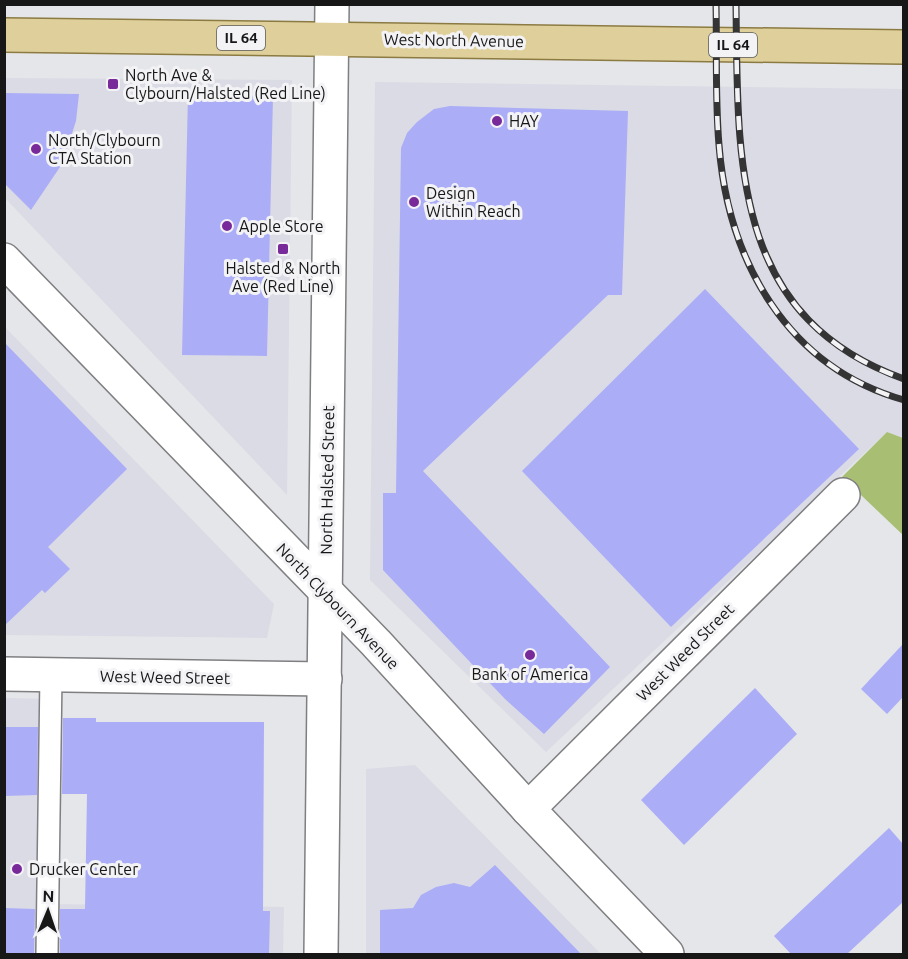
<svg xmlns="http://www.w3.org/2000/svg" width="908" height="959" viewBox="0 0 908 959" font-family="Ubuntu,sans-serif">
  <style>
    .built { fill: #dadbe5 }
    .green { fill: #a7be73 }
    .building { fill: #abadf7 }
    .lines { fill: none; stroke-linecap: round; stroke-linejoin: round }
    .service-casing { stroke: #7f7f82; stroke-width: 24 }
    .minor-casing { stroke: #7f7f82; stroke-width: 36 }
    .secondary-casing { stroke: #7f7f82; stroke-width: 36 }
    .primary-casing { stroke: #8b7a42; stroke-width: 36 }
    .service { stroke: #fff; stroke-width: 21 }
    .minor { stroke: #fff; stroke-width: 33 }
    .secondary { stroke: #fff; stroke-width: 33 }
    .primary { stroke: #dfd09b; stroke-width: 33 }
    .rail-casing { stroke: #343435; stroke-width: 7 }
    .rail { stroke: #f3f3f6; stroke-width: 4.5; stroke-dasharray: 14; stroke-linecap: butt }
    .poi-dot { fill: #78299a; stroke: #f3f3f6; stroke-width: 2 }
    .labels { text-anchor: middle; stroke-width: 6; stroke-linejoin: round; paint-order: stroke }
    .shield { fill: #f3f3f6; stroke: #59595b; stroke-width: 1.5 }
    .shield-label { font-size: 15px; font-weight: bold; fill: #171718 }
    .street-label { font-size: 16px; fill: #171718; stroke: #f3f3f6 }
    .poi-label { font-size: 16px; fill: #171718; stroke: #f3f3f6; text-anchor: start }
  </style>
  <rect width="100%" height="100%" fill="#e5e6e9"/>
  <g class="built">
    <polygon points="5,78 292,80 287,495 5,198"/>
    <polygon points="375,82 903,89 903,438 887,432 546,752 370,580"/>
    <polygon points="4,326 274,604 267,638 5,635"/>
    <polygon points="5,698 51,699 48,904 284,907 283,954 5,954"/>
    <polygon points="415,765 601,954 366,954 366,769"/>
  </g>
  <polygon class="green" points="887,432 903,438 903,535 842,477"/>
  <g class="building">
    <polygon points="4,93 79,94 76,121 62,164 31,210 4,183"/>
    <polygon points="188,95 273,96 267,356 182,355"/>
    <polygon points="450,106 628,111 622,295 608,295 423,471 610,667 544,734 505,699 383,570 383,493 396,493 401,148 407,133 417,122 434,109"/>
    <polygon points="705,289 859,449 671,627 522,471"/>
    <polygon points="4,342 127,469 48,547 70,569 45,593 42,590 4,626"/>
    <polygon points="903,644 903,697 887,714 861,689"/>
    <polygon points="755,688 797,734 684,845 641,800"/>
    <polygon points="63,718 96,718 96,722 264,722 263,911 270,911 269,954 60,954 60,909 85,909 87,794 62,794"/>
    <polygon points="4,727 38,727 37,795 4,796"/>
    <polygon points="889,828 903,844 903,902 847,954 791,954 774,936"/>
    <polygon points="495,865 581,954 380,954 380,910 413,908 421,895 436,887 454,883 470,887"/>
    <polygon points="4,908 35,909 34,954 4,954"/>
  </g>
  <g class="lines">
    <g class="service-casing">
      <polyline id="service" points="47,954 51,675"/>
    </g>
    <g class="minor-casing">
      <g id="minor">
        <polyline points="4,674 325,679"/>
        <polyline points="528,809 843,495"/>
      </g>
    </g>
    <g class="secondary-casing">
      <g id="secondary">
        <polyline points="4,260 376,643 528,809 667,954"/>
        <polyline points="321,954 332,4"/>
      </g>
    </g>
    <g class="primary-casing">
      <polyline id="primary" points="4,35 904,47"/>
    </g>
    <use href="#service" class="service"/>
    <use href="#minor" class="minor"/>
    <use href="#secondary" class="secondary"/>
    <use href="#primary" class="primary"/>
    <g class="rail-casing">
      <g id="rail">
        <path d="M716,4C717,51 715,99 719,145C728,261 787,367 904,400"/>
        <path d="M736,4C738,158 730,317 904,379"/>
      </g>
    </g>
    <use href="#rail" class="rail"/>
  </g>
  <g class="poi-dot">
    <rect x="107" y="78" width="12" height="12" rx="3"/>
    <circle cx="497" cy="121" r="6"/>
    <circle cx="36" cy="149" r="6"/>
    <circle cx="414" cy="202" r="6"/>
    <circle cx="227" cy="226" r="6"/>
    <rect x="277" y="243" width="12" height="12" rx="3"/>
    <circle cx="530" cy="655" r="6"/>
    <circle cx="17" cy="869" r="6"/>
  </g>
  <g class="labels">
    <g class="shield">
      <rect x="217" y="26" width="48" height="24" rx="4.5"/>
      <rect x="709" y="33" width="48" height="24" rx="4.5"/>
    </g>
    <g class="shield-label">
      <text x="241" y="43">IL 64</text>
      <text x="733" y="50">IL 64</text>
    </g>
    <g class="street-label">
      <text transform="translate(454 40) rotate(1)" y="6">West North Avenue</text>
      <text transform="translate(327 480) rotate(-89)" y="6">North Halsted Street</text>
      <text transform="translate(338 606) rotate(46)" y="6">North Clybourn Avenue</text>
      <text transform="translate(685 652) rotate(-45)" y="6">West Weed Street</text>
      <text transform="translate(165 677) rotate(1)" y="6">West Weed Street</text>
    </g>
    <g class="poi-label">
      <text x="125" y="81">North Ave &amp;<tspan x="125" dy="18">Clybourn/Halsted (Red Line)</tspan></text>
      <text x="509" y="127">HAY</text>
      <text x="48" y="146">North/Clybourn<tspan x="48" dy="18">CTA Station</tspan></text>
      <text x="426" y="199">Design<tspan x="426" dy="18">Within Reach</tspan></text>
      <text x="239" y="232">Apple Store</text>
      <text x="283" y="274" text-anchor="middle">Halsted &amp; North<tspan x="283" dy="18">Ave (Red Line)</tspan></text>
      <text x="530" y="680" text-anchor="middle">Bank of America</text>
      <text x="29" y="875">Drucker Center</text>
    </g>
  </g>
  <rect width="908" height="959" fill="none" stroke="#171718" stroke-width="12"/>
  <g transform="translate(48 911) rotate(2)" stroke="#f3f3f6" stroke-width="4.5" paint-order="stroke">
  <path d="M0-4.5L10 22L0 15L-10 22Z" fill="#171718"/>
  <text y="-9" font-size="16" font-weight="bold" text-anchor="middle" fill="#171718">N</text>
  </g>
</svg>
